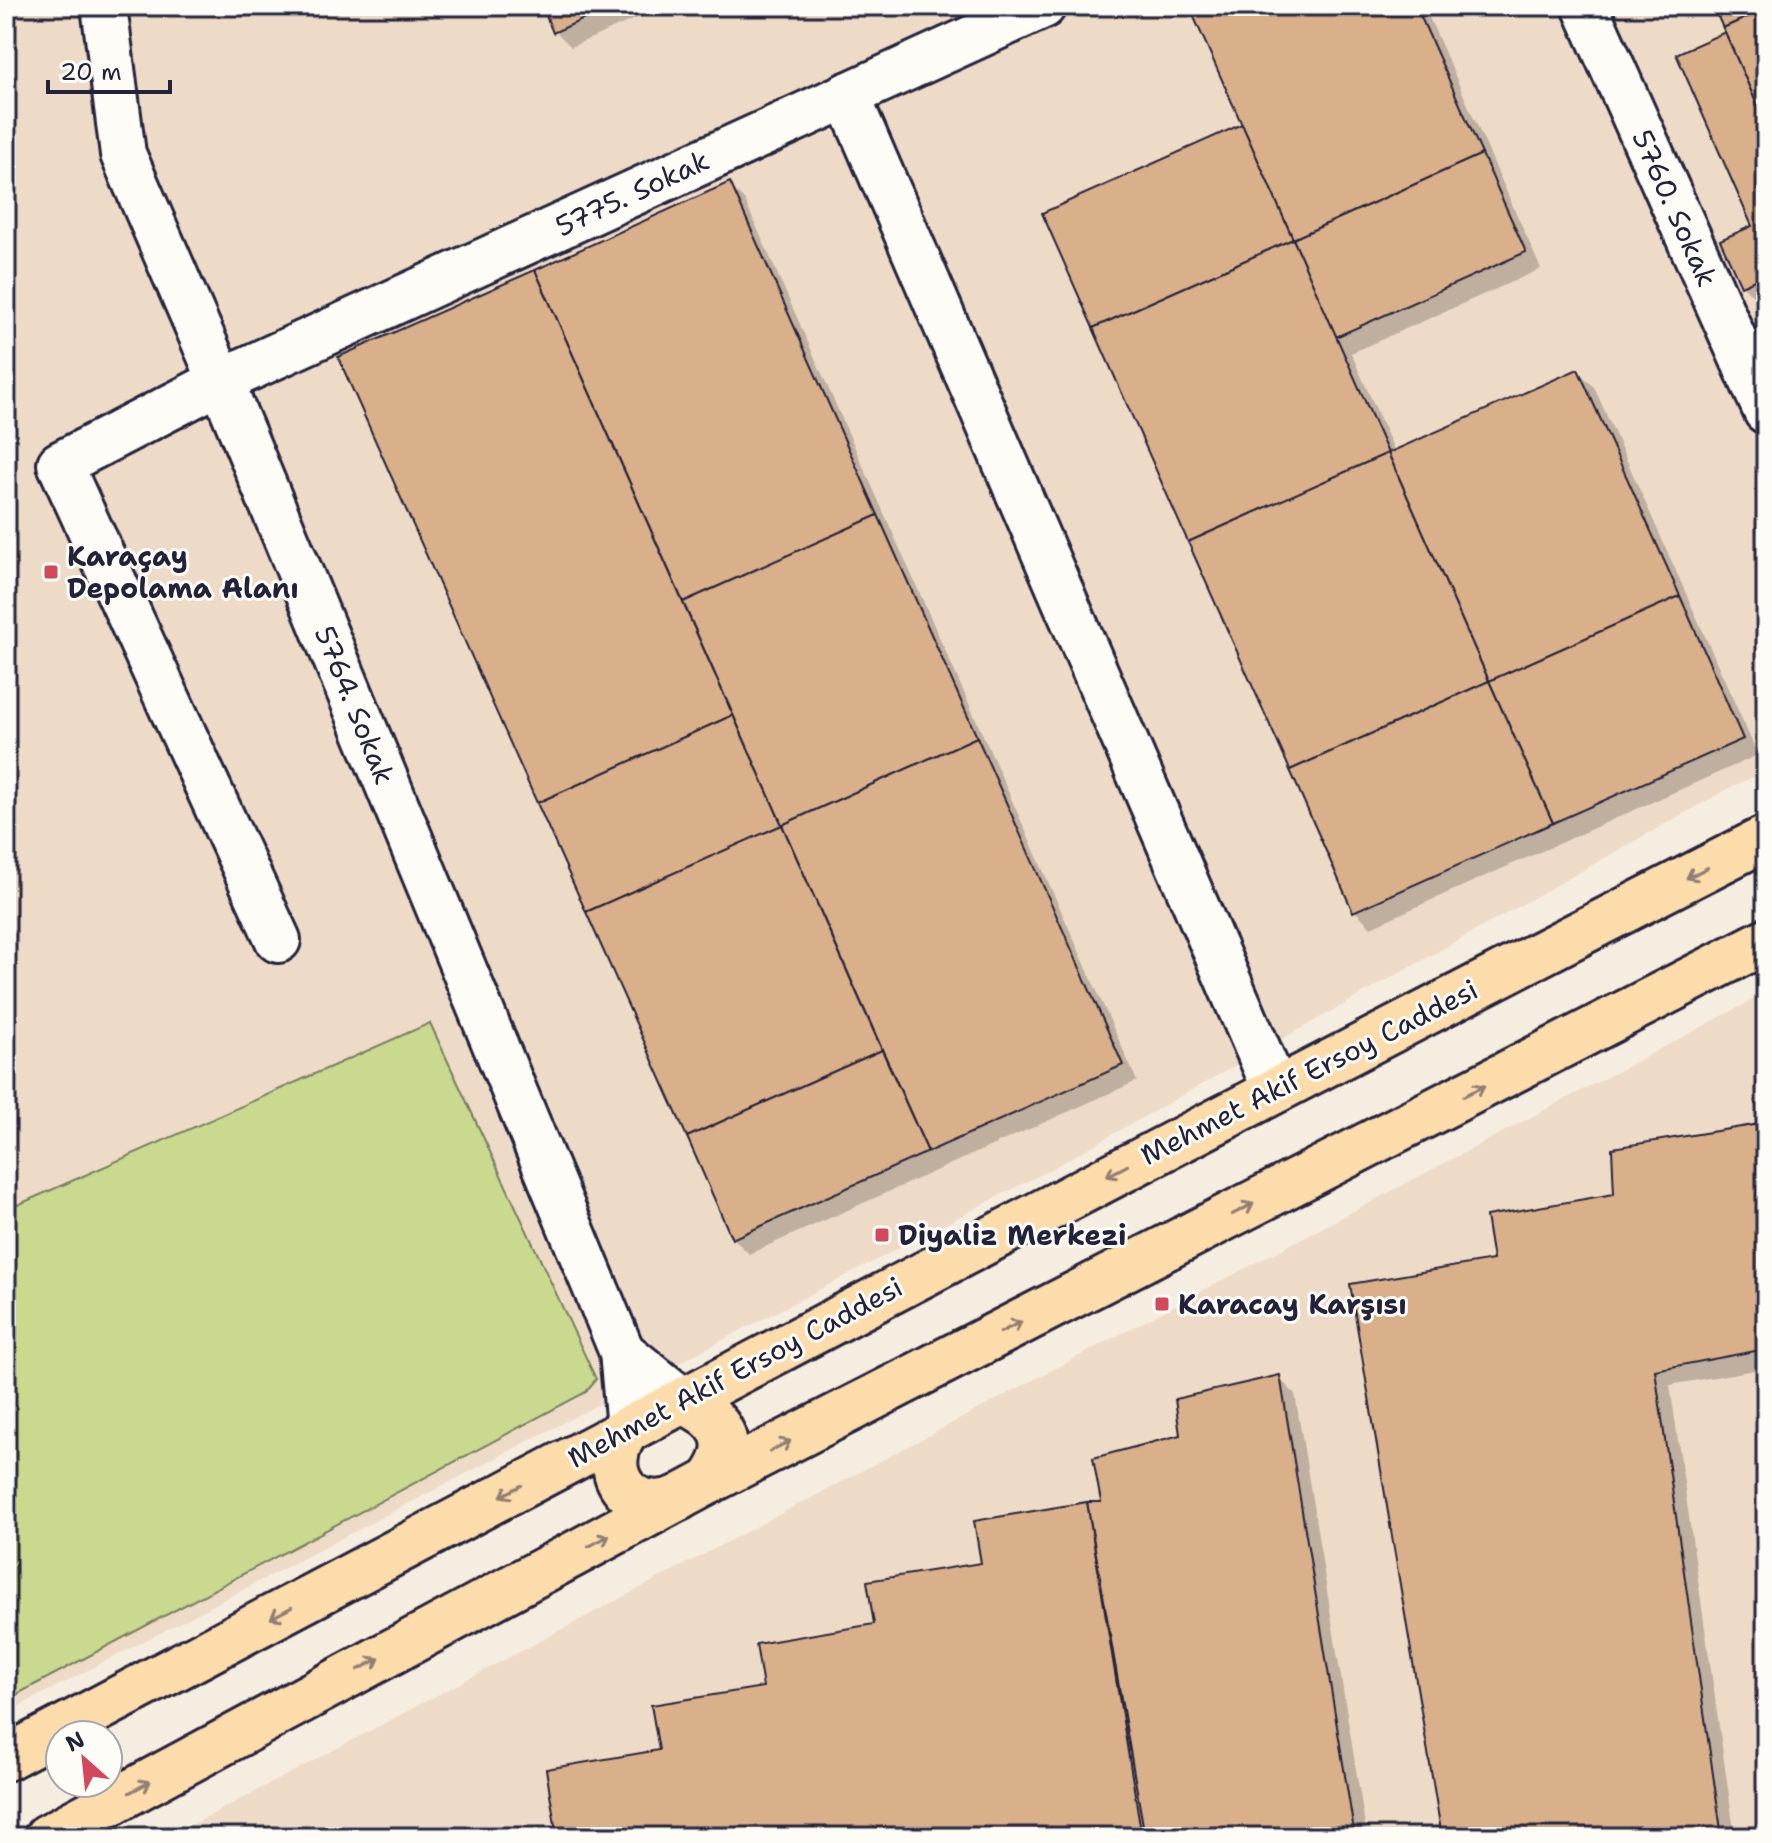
<svg xmlns="http://www.w3.org/2000/svg" width="1772" height="1843" viewBox="0 0 1772 1843" font-family="'Shantell Sans',sans-serif">
  <style>
    .built { fill: #eedbc7 }
    .green { fill: #c9d98d; stroke: #767e64; stroke-width: 2 }
    .shadow { fill: #0003 }
    .building { fill: #dab08b; stroke: #22223b; stroke-width: 2 }
    .lines { fill: none; stroke-linecap: round; stroke-linejoin: round }
    .minor-casing { stroke: #22223b; stroke-width: 50 }
    .major-casing { stroke: #22223b; stroke-width: 50 }
    .minor { stroke: #fdfcf7; stroke-width: 44 }
    .major { stroke: #fddcac; stroke-width: 44 }
    .oneway { stroke: #907f74 }
    .poi-dot { fill: #d1495b; stroke: #fdfcf7; stroke-width: 3 }
    .labels { text-anchor: middle; stroke-width: 6; stroke-linejoin: round; paint-order: stroke }
    .street-label { font-size: 28px; fill: #22223b; stroke: #fdfcf7 }
    .poi-label { font-size: 28px; font-weight: bold; fill: #22223b; stroke: #fdfcf7; text-anchor: start }
  </style>
  <rect width="100%" height="100%" fill="#f6ede1"/>
  <filter id="ink" filterUnits="userSpaceOnUse"><feTurbulence type="fractalNoise" baseFrequency=".0125" numOctaves="2"/><feDisplacementMap in="SourceGraphic" scale="16" xChannelSelector="R" yChannelSelector="G"/><feConvolveMatrix kernelMatrix="1 2 1 2 8 2 1 2 1" color-interpolation-filters="sRGB"/></filter>
  <g filter="url(#ink)">
    <g class="built">
      <polygon points="6,6 1766,6 1766,771 1733,786 1051,1169 6,1713"/>
      <polygon points="1766,993 1766,1837 169,1837"/>
    </g>
    <polygon class="green" points="430,1023 596,1379 586,1392 6,1700 6,1210"/>
    <g class="shadow">
      <polygon points="544,6 664,6 571,47 555,31"/>
      <polygon points="1191,6 1424,6 1541,269 1351,353 1395,452 1578,371 1594,387 1758,755 1371,927 1355,911 1244,125"/>
      <polygon points="1715,6 1766,6 1766,297 1758,301 1742,285 1755,227 1727,33"/>
      <polygon points="729,185 745,201 1137,1081 749,1254 733,1238 341,358"/>
      <polygon points="1766,1125 1766,1368 1670,1385 1735,1837 1444,1837 1495,1262 1616,1196"/>
      <polygon points="1279,1378 1295,1394 1367,1837 559,1837 661,1751 765,1688 983,1564 977,1523 1103,1504 1182,1436"/>
    </g>
    <g class="building">
      <polygon points="542,6 613,6 553,33"/>
      <polygon points="1189,6 1416,6 1482,154 1293,239"/>
      <polygon points="1713,6 1766,6 1766,9 1723,28"/>
      <polygon points="1766,9 1766,125 1723,28"/>
      <polygon points="1725,32 1766,125 1766,275 1741,286 1720,240 1752,226 1676,54"/>
      <polygon points="1242,124 1293,239 1093,328 1042,213"/>
      <polygon points="1482,154 1526,252 1336,337 1293,239"/>
      <polygon points="730,182 878,515 683,602 535,270"/>
      <polygon points="1293,239 1388,453 1188,542 1093,328"/>
      <polygon points="535,270 733,715 537,803 338,357"/>
      <polygon points="1578,369 1680,596 1489,681 1388,453"/>
      <polygon points="1388,453 1489,681 1290,770 1188,542"/>
      <polygon points="878,515 977,737 782,825 683,602"/>
      <polygon points="1680,596 1743,739 1553,823 1489,681"/>
      <polygon points="1489,681 1553,823 1353,912 1290,770"/>
      <polygon points="733,715 782,825 586,912 537,803"/>
      <polygon points="977,737 1123,1065 928,1152 782,825"/>
      <polygon points="782,825 882,1050 687,1137 586,912"/>
      <polygon points="882,1050 928,1152 732,1239 687,1137"/>
      <polygon points="1766,1123 1766,1349 1655,1370 1722,1837 1442,1837 1350,1284 1493,1260 1486,1216 1614,1194 1612,1148"/>
      <polygon points="1280,1375 1355,1837 1145,1837 1087,1502 1101,1502 1093,1458 1180,1435 1175,1399"/>
      <polygon points="1087,1502 1142,1837 557,1837 546,1769 659,1750 651,1705 763,1687 756,1644 874,1624 867,1581 981,1563 974,1521"/>
    </g>
    <g class="lines">
      <g class="minor-casing">
        <g id="minor">
          <polyline points="104,6 123,154 221,381 622,1352 629,1428"/>
          <polyline points="1585,6 1766,411"/>
          <polyline points="847,95 1275,1089"/>
          <polyline points="278,940 60,464 221,381 1043,6"/>
          <polyline points="622,1352 683,1401"/>
        </g>
      </g>
      <g class="major-casing">
        <g id="major">
          <path d="M683,1401C722,1419 739,1442 710,1481"/>
          <path d="M629,1428C595,1469 629,1518 679,1498"/>
          <path d="M6,1758C591,1449 1176,1139 1766,838"/>
          <polyline points="47,1837 710,1481 1766,941"/>
        </g>
      </g>
      <use href="#minor" class="minor"/>
      <use href="#major" class="major"/>
    </g>
    <defs><path id="oneway-shaft" d="M-6 0H5M1.5-3L5.5 0L1.5 3" fill="none" stroke-width="1.6" stroke-linecap="round" stroke-linejoin="round" transform="scale(2)"/></defs>
    <g class="oneway">
      <use href="#oneway-shaft" transform="translate(1697 873) rotate(153)"/>
      <use href="#oneway-shaft" transform="translate(1474 1091) rotate(-27)"/>
      <use href="#oneway-shaft" transform="translate(1117 1171) rotate(152)"/>
      <use href="#oneway-shaft" transform="translate(1243 1209) rotate(-27)"/>
      <use href="#oneway-shaft" transform="translate(1011 1327) rotate(-27)"/>
      <use href="#oneway-shaft" transform="translate(780 1446) rotate(-27)"/>
      <use href="#oneway-shaft" transform="translate(511 1491) rotate(152)"/>
      <use href="#oneway-shaft" transform="translate(599 1541) rotate(-28)"/>
      <use href="#oneway-shaft" transform="translate(281 1613) rotate(152)"/>
      <use href="#oneway-shaft" transform="translate(369 1664) rotate(-28)"/>
      <use href="#oneway-shaft" transform="translate(140 1787) rotate(-28)"/>
    </g>
  </g>
  <g class="poi-dot">
    <rect x="43" y="564" width="16" height="16" rx="4"/>
    <rect x="874" y="1227" width="16" height="16" rx="4"/>
    <rect x="1154" y="1296" width="16" height="16" rx="4"/>
  </g>
  <g class="labels">
    <g class="street-label">
      <text transform="translate(632 193) rotate(-25)" y="10">5775. Sokak</text>
      <text transform="translate(1675 208) rotate(66)" y="10">5760. Sokak</text>
      <text transform="translate(355 705) rotate(68)" y="10">5764. Sokak</text>
      <text transform="translate(1309 1072) rotate(-27)" y="10">Mehmet Akif Ersoy Caddesi</text>
      <text transform="translate(735 1372) rotate(-28)" y="10">Mehmet Akif Ersoy Caddesi</text>
    </g>
    <g class="poi-label">
      <text x="67" y="566">Karaçay<tspan x="67" dy="32">Depolama Alanı</tspan></text>
      <text x="898" y="1245">Diyaliz Merkezi</text>
      <text x="1178" y="1314">Karacay Karşısı</text>
    </g>
  </g>
  <rect width="1772" height="1843" fill="none" stroke="#fdfcf7" stroke-width="32"/>
  <rect x="16" y="16" width="1740" height="1811" fill="none" stroke="#22223b" stroke-width="3" filter="url(#ink)"/>
  <g transform="translate(84 1759) rotate(333)"><circle r="38" fill="#fdfcf7" stroke="#a5a5ac" stroke-width="2"/>
  <path d="M0-6L14 30L0 20L-14 30Z" fill="#d1495b"/>
  <text y="-12" font-size="22" font-weight="bold" text-anchor="middle" fill="#22223b">N</text>
  </g>
  <path d="M48 80v12h122v-12" fill="none" stroke="#22223b" stroke-width="4"/>
  <text x="60" y="80" font-size="24" fill="#22223b" stroke="#fdfcf7" stroke-width="6" paint-order="stroke">20 m</text>
</svg>
